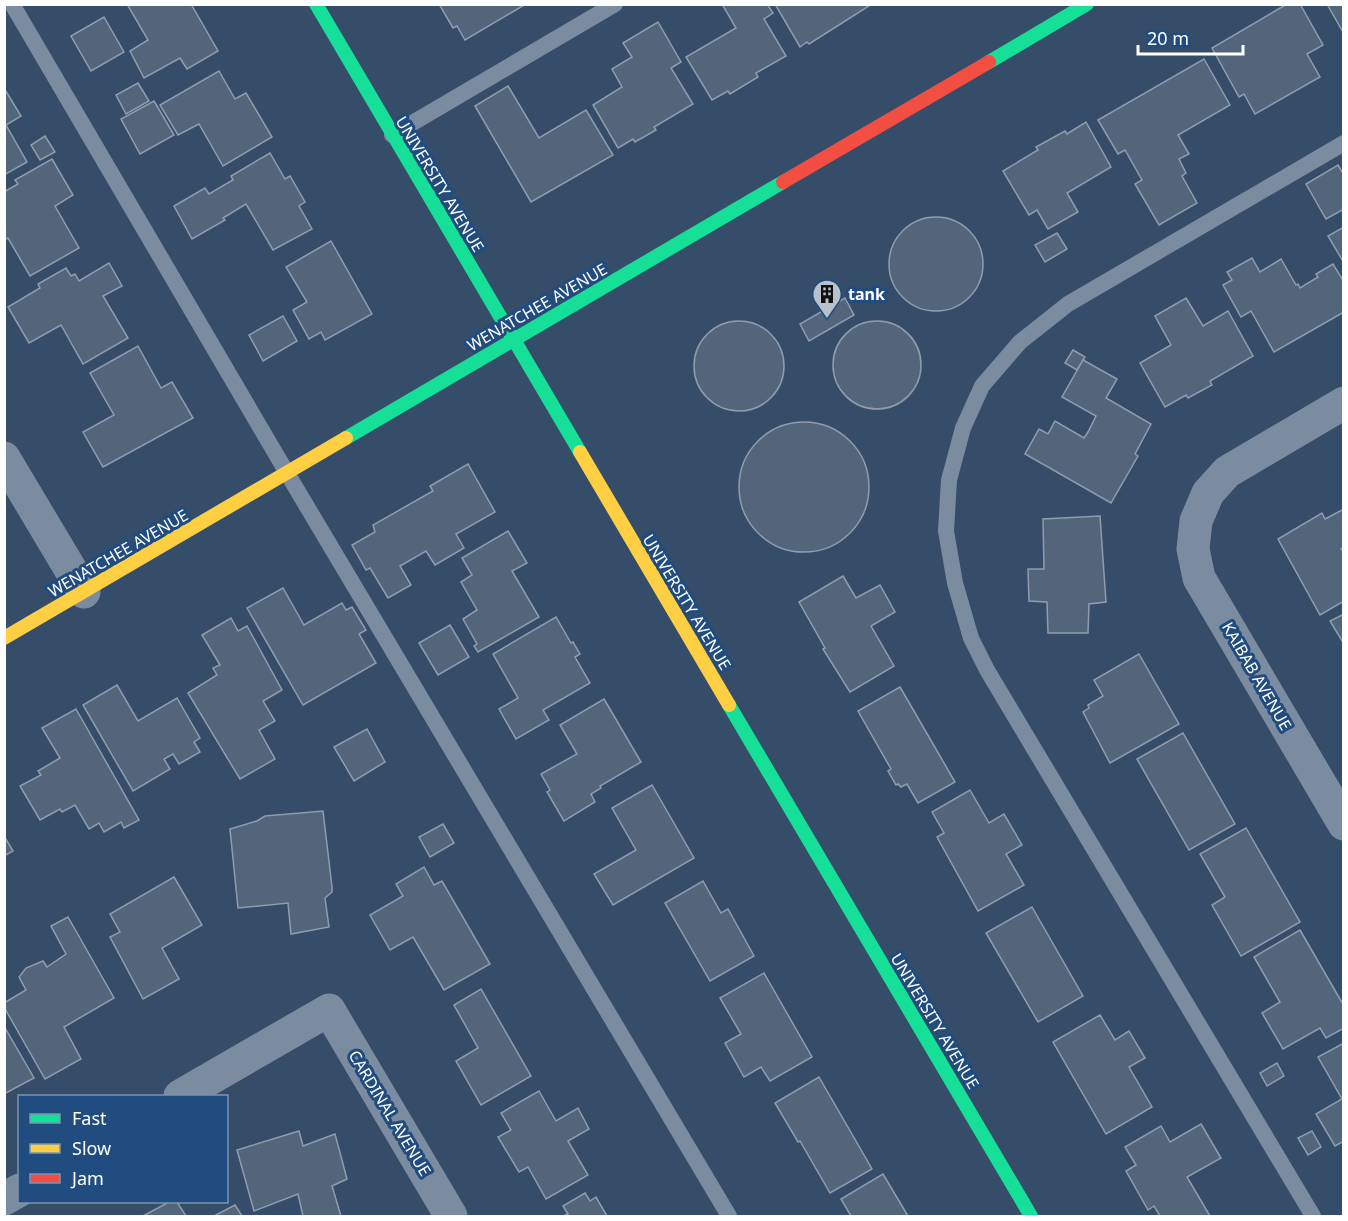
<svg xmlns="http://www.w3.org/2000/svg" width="1348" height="1221" viewBox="0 0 1348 1221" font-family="'Noto Sans',sans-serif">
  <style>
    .building { fill: #52657b; stroke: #8f9dae; stroke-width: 1.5 }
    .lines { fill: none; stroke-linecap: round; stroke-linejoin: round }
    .lane { stroke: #7b8ca0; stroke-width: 16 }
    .street { stroke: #7b8ca0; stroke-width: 33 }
    .fast { stroke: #16e098; stroke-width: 14 }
    .slow { stroke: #ffcf43; stroke-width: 14 }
    .jam { stroke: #f24e42; stroke-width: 14 }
    .labels { text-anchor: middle; stroke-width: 6; stroke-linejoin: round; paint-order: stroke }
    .street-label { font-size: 16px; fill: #fff; stroke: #204c7f }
    .poi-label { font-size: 16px; font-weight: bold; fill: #fff; stroke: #204c7f; text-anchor: start }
  </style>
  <rect width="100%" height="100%" fill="#364d69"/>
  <g class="building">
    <polygon points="127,4 191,4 218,51 187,69 180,58 144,78 130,51 148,40"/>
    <polygon points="439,4 526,4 465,40 457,26 453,28"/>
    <polygon points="722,4 767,4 773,13 764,19 786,56 756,73 758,77 730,94 728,91 712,100 686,57 736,28"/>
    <polygon points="775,4 872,4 809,44 807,42 800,47"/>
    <polygon points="1287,4 1300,4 1323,45 1307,54 1320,77 1255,114 1244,94 1239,97 1212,48"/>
    <polygon points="1327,4 1344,4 1344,34"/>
    <polygon points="104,17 124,52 91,71 71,36"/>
    <polygon points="658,22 681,62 671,68 693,104 654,127 656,130 635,142 633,139 618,148 593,105 622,87 612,69 632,57 623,43"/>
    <polygon points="1204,59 1230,105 1178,135 1189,154 1179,159 1186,173 1182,176 1197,203 1159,225 1135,184 1142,180 1125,150 1118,154 1098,120"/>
    <polygon points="219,71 235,99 246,93 272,137 223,166 199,124 178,135 160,105"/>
    <polygon points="138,83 149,101 126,114 116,95"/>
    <polygon points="508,86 539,138 586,110 613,155 531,202 475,106"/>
    <polygon points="4,88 21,116 6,125 27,162 4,175"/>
    <polygon points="154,101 174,135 140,154 121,119"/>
    <polygon points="1086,122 1111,167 1067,193 1078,212 1048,229 1037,210 1029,215 1003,171 1038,150 1036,147 1065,131 1067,134"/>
    <polygon points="45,136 55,152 40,160 31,145"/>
    <polygon points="270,153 285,179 290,176 305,202 299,206 312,229 273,250 246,204 223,218 225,220 192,239 174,206 205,188 209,194 233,180 231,176"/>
    <polygon points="52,159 73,195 55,206 79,248 30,276 8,238 4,240 4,192 18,184 15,180"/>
    <polygon points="1338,165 1344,175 1344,209 1326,219 1306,184"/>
    <circle cx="936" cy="264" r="47"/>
    <polygon points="1344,227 1344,263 1328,236"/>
    <polygon points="1057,233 1067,249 1045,262 1035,245"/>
    <polygon points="331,241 372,314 325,340 321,332 309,339 293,310 307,302 286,267"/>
    <polygon points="1252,258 1260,272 1281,259 1296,285 1298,284 1300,288 1318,277 1316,274 1333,264 1344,282 1344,312 1274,352 1251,311 1241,317 1223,285 1232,280 1227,272"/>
    <polygon points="109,263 122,286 103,296 128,338 83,364 61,325 29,343 8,307 40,288 38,284 66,268 71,276 75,274 79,281"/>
    <polygon points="845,298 854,315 809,341 800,324"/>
    <polygon points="1186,298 1203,326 1228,311 1253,356 1210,381 1212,385 1188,398 1186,395 1165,407 1140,363 1171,345 1155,316"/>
    <polygon points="283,316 297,341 263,361 249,335"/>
    <circle cx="877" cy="365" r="44"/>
    <circle cx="739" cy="366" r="45"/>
    <polygon points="138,346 161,388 172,382 193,418 103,467 83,432 114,415 90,373"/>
    <polygon points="1073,350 1085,357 1077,370 1065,363"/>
    <polygon points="1083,360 1117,379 1106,398 1151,424 1135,454 1138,456 1111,503 1025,454 1039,429 1048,434 1055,421 1084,438 1088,432 1096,416 1062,397"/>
    <circle cx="804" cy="487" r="65"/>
    <polygon points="468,464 495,512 456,534 464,548 435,565 426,551 400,566 411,585 388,598 370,568 366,570 352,545 375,532 373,525 433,491 430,486"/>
    <polygon points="1344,509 1344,547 1341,549 1344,553 1344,601 1320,615 1278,539 1322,513 1325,519"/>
    <polygon points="1100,516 1106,602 1089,604 1088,633 1048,633 1047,602 1029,601 1028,569 1044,569 1043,519"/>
    <polygon points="508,531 527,563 512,571 539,617 478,652 474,646 477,644 463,619 477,610 461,582 472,575 462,558"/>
    <polygon points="843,576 856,598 880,585 895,612 871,626 894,666 850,692 823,649 825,648 799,602"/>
    <polygon points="283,588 304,625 342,603 346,610 352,607 366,630 359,634 376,663 303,705 247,608"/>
    <polygon points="1344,614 1344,644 1330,621"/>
    <polygon points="556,617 571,643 573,642 580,654 575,657 590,683 543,710 549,720 516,739 499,709 518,698 493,654"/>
    <polygon points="231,618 238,631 247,626 282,690 263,701 275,721 259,730 275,759 240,779 188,693 217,675 213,668 220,665 202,635"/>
    <polygon points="450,625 469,657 438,675 419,643"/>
    <polygon points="1139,654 1179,724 1110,763 1083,712 1089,708 1088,705 1103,696 1094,680"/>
    <polygon points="117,685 138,721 177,698 200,738 194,742 200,752 179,764 173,754 164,759 170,769 133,791 83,705"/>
    <polygon points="900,687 955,782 918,803 907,784 901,787 898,784 896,785 888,771 891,769 858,711"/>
    <polygon points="604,699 641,762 600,786 601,788 591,794 595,802 564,821 547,792 550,790 541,774 577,754 560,725"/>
    <polygon points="76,709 139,820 124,828 121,822 104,832 99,823 89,829 75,805 62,812 60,809 40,820 20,786 41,775 38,771 60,758 42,728"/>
    <polygon points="367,729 385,762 354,781 334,747"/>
    <polygon points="1183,733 1235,824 1189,850 1137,759"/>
    <polygon points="652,785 694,858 613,905 594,874 636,850 612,808"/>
    <polygon points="970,790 989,823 1004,814 1022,845 1006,854 1024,885 978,911 937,837 944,833 932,812"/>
    <polygon points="323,811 332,887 332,892 325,898 329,927 291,934 288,903 238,908 230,829 257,821 265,816"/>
    <polygon points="443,824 454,843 430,857 419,837"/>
    <polygon points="1246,828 1300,922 1241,956 1212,905 1225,897 1200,854"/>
    <polygon points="4,836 13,851 4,856"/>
    <polygon points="424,867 434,885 442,881 490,964 444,990 413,937 390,950 370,915 403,896 396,884"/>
    <polygon points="174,877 202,925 162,948 179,979 143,999 110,937 120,932 110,914"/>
    <polygon points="703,881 721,913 728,909 754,956 710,981 665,903"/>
    <polygon points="1032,907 1083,996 1038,1022 986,933"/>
    <polygon points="68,917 114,998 64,1027 81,1059 45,1079 4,1007 4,1003 26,990 19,977 26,968 43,961 47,967 66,954 51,926"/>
    <polygon points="1300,930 1344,1006 1344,1028 1326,1038 1320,1028 1283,1049 1262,1013 1280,1002 1254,957"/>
    <polygon points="764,973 812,1057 770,1081 761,1067 744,1077 725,1043 741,1034 720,998"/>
    <polygon points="481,989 531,1076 481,1105 456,1061 478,1048 454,1005"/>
    <polygon points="1100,1015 1115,1040 1129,1031 1145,1058 1129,1067 1152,1107 1106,1134 1053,1042"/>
    <polygon points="4,1026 34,1078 4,1094"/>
    <polygon points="1344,1043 1344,1141 1335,1146 1316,1114 1342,1099 1318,1057"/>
    <polygon points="1277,1063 1284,1076 1267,1086 1260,1073"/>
    <polygon points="819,1077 872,1169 830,1193 800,1141 798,1142 775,1103"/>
    <polygon points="539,1091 556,1121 578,1108 589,1129 568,1141 588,1175 546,1199 528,1167 519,1172 498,1137 511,1130 501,1113"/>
    <polygon points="1201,1124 1221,1158 1187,1177 1210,1216 1160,1216 1154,1206 1148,1210 1126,1171 1136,1165 1125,1147 1161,1126 1170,1142"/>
    <polygon points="299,1131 303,1146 335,1134 347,1179 332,1186 341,1216 303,1216 298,1194 254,1211 237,1150"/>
    <polygon points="1312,1131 1321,1147 1308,1155 1298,1138"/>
    <polygon points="883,1174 908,1216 851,1216 841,1199"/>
    <polygon points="585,1193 590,1201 596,1197 607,1216 563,1216 568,1214 563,1206"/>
    <polygon points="169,1202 177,1202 186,1216 143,1216"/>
    <polygon points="235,1205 242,1216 214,1216"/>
  </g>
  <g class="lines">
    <g class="lane">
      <polyline points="12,4 287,473 729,1216"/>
      <polyline points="392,135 615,4"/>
      <polyline points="1313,1216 987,670 971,638 955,583 946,531 949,480 963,428 982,386 1020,342 1068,304 1344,143"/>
    </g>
    <g class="street">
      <polyline points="1344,403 1227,472 1208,493 1196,521 1193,549 1199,578 1344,824"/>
      <polyline points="4,458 84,592"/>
      <polyline points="180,1096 329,1010 451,1216"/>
      <polyline points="4,1199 20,1190"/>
    </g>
    <g class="fast">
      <polyline points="316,4 580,452"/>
      <polyline points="989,62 1087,4"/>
      <polyline points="346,438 783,182"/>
      <polyline points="729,705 1031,1216"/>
    </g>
    <g class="slow">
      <polyline points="580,452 729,705"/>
      <polyline points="4,638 346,438"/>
    </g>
    <polyline class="jam" points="783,182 989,62"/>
  </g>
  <defs>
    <g id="building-pin" transform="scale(1.5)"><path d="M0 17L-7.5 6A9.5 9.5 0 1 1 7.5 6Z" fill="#b9c1ca" stroke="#204c7f"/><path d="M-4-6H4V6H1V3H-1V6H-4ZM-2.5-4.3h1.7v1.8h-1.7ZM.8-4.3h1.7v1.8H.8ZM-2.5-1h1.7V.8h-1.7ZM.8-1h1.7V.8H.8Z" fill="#111"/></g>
  </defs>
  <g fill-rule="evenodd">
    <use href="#building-pin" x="827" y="294"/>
  </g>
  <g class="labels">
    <g class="street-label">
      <text transform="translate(440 184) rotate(59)" y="6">UNIVERSITY AVENUE</text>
      <text transform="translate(537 307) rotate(-30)" y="6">WENATCHEE AVENUE</text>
      <text transform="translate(118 553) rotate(-30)" y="6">WENATCHEE AVENUE</text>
      <text transform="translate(687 602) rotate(59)" y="6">UNIVERSITY AVENUE</text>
      <text transform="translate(1257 676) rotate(60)" y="6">KAIBAB AVENUE</text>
      <text transform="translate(935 1021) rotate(59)" y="6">UNIVERSITY AVENUE</text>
      <text transform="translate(390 1113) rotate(59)" y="6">CARDINAL AVENUE</text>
    </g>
    <g class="poi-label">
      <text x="848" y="300">tank</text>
    </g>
  </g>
  <rect width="1348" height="1221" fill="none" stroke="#ffffff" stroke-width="12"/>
  <rect x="18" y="1095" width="210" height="108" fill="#204c7f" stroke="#7994b2" stroke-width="1.5"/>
  <rect x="30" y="1114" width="30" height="9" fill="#16e098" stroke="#7994b2" stroke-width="1.5"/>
  <text x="72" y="1125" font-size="18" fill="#ffffff">Fast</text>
  <rect x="30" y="1144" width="30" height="9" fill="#ffcf43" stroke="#7994b2" stroke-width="1.5"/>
  <text x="72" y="1155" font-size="18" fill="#ffffff">Slow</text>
  <rect x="30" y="1174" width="30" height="9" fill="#f24e42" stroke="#7994b2" stroke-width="1.5"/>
  <text x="72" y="1185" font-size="18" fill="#ffffff">Jam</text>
  <path d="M1138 45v9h105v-9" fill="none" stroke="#ffffff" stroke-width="3"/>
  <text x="1147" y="45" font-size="18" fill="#ffffff" stroke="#204c7f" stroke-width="4.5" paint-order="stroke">20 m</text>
</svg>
